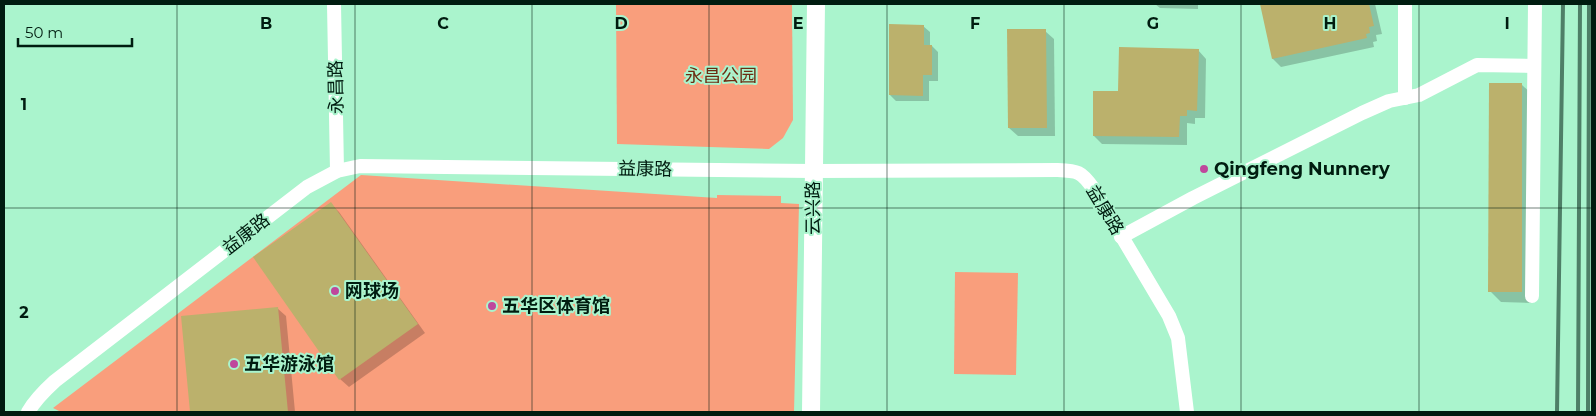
<svg xmlns="http://www.w3.org/2000/svg" width="1596" height="416" viewBox="0 0 1596 416" font-family="Montserrat,'Noto Sans SC',sans-serif">
  <style>
    .green { fill: #f99e7c }
    .shadow { fill: #0003 }
    .building { fill: #bbb16c }
    .lines { fill: none; stroke-linecap: round; stroke-linejoin: round }
    .minor { stroke: #fff; stroke-width: 14 }
    .tertiary { stroke: #fff; stroke-width: 18 }
    .rail { stroke: #4e7f67; stroke-width: 4 }
    .grid { fill: none; stroke: #001c10; stroke-width: 1; stroke-opacity: 0.55 }
    .poi-dot { fill: #bf479c; stroke: #aaf4cd; stroke-width: 2 }
    .labels { text-anchor: middle; stroke-width: 4; stroke-linejoin: round; paint-order: stroke }
    .park-label { font-size: 18px; fill: #6b2c12; stroke: #aaf4cd }
    .street-label { font-size: 18px; fill: #001c10; stroke: #aaf4cd }
    .poi-label { font-size: 18px; font-weight: bold; fill: #001c10; stroke: #aaf4cd; text-anchor: start }
    .grid-label { font-size: 16px; text-anchor: middle; font-weight: bold; fill: #001c10; stroke: #aaf4cd; stroke-width: 4; stroke-linejoin: round; paint-order: stroke }
  </style>
  <rect width="100%" height="100%" fill="#aaf4cd"/>
  <g class="green">
    <polygon points="616,4 792,4 793,120 783,138 769,149 617,144"/>
    <polygon points="361,175 717,198 717,195 781,196 781,203 799,204 794,412 61,412 53,408"/>
    <polygon points="955,272 1018,273 1016,375 954,374"/>
  </g>
  <g class="shadow">
    <polygon points="1155,4 1198,4 1198,9 1160,8"/>
    <polygon points="1261,4 1375,4 1382,34 1376,35 1377,41 1373,42 1374,47 1281,67 1273,59"/>
    <polygon points="923,26 930,32 930,46 932,46 938,52 938,81 929,81 929,101 896,101 890,95"/>
    <polygon points="1045,31 1054,39 1055,136 1018,136 1009,128"/>
    <polygon points="1198,50 1206,59 1205,118 1195,118 1195,124 1187,123 1187,145 1102,144 1094,136 1119,92"/>
    <polygon points="1522,85 1533,95 1532,303 1501,302 1490,291"/>
    <polygon points="331,204 339,212 425,333 349,387 340,379"/>
    <polygon points="277,308 286,316 295,412 192,412 182,317"/>
  </g>
  <g class="building">
    <polygon points="1260,4 1369,4 1374,26 1369,27 1370,33 1366,34 1367,38 1272,59"/>
    <polygon points="889,24 924,25 924,45 932,45 932,75 923,75 923,96 889,95"/>
    <polygon points="1007,29 1046,29 1047,128 1008,128"/>
    <polygon points="1119,47 1199,49 1197,111 1187,110 1187,116 1180,116 1179,137 1093,136 1093,91 1118,91"/>
    <polygon points="1489,83 1522,83 1522,292 1488,292"/>
    <polygon points="331,202 418,324 339,380 253,257"/>
    <polygon points="278,307 288,412 190,412 181,316"/>
  </g>
  <g class="lines">
    <g class="minor">
      <polyline points="334,4 337,171"/>
      <polyline points="1405,4 1405,98"/>
      <polyline points="1121,237 1193,198 1362,113 1389,101 1419,95 1477,65 1534,66"/>
      <polyline points="1532,296 1535,4"/>
      <path d="M28,412C35,400 44,391 55,381L307,187L337,171L360,166L813,171L1057,170C1078,171 1081,171 1093,188L1169,316L1178,338L1187,412"/>
    </g>
    <polyline class="tertiary" points="811,412 816,4"/>
    <g class="rail">
      <polyline points="1557,412 1563,4"/>
      <polyline points="1578,412 1580,4"/>
      <polyline points="1588,412 1589,4"/>
    </g>
  </g>
  <path class="grid" d="M177,4V412M355,4V412M532,4V412M709,4V412M887,4V412M1064,4V412M1241,4V412M1419,4V412M4,208H1592"/>
  <g class="poi-dot">
    <circle cx="1204" cy="169" r="5"/>
    <circle cx="335" cy="291" r="5"/>
    <circle cx="492" cy="306" r="5"/>
    <circle cx="234" cy="364" r="5"/>
  </g>
  <g class="labels">
    <g class="park-label">
      <text x="721" y="82">永昌公园</text>
    </g>
    <g class="street-label">
      <text transform="translate(336 87) rotate(-91)" y="6">永昌路</text>
      <text transform="translate(645 169) rotate(1)" y="6">益康路</text>
      <text transform="translate(813 208) rotate(-90)" y="6">云兴路</text>
      <text transform="translate(1105 210) rotate(59)" y="6">益康路</text>
      <text transform="translate(246 234) rotate(-38)" y="6">益康路</text>
    </g>
    <g class="poi-label">
      <text x="1214" y="175">Qingfeng Nunnery</text>
      <text x="345" y="297">网球场</text>
      <text x="502" y="312">五华区体育馆</text>
      <text x="244" y="370">五华游泳馆</text>
    </g>
  </g>
  <g class="grid-label">
    <text x="266" y="29">B</text>
    <text x="443" y="29">C</text>
    <text x="621" y="29">D</text>
    <text x="798" y="29">E</text>
    <text x="975" y="29">F</text>
    <text x="1153" y="29">G</text>
    <text x="1330" y="29">H</text>
    <text x="1507" y="29">I</text>
    <text x="24" y="110">1</text>
    <text x="24" y="318">2</text>
  </g>
  <rect width="1596" height="416" fill="none" stroke="#001c10" stroke-width="10"/>
  <path d="M18 38v8h114v-8" fill="none" stroke="#001c10" stroke-width="2.5"/>
  <text x="25" y="38" font-size="15" fill="#001c10" stroke="#aaf4cd" stroke-width="4" paint-order="stroke">50 m</text>
</svg>
